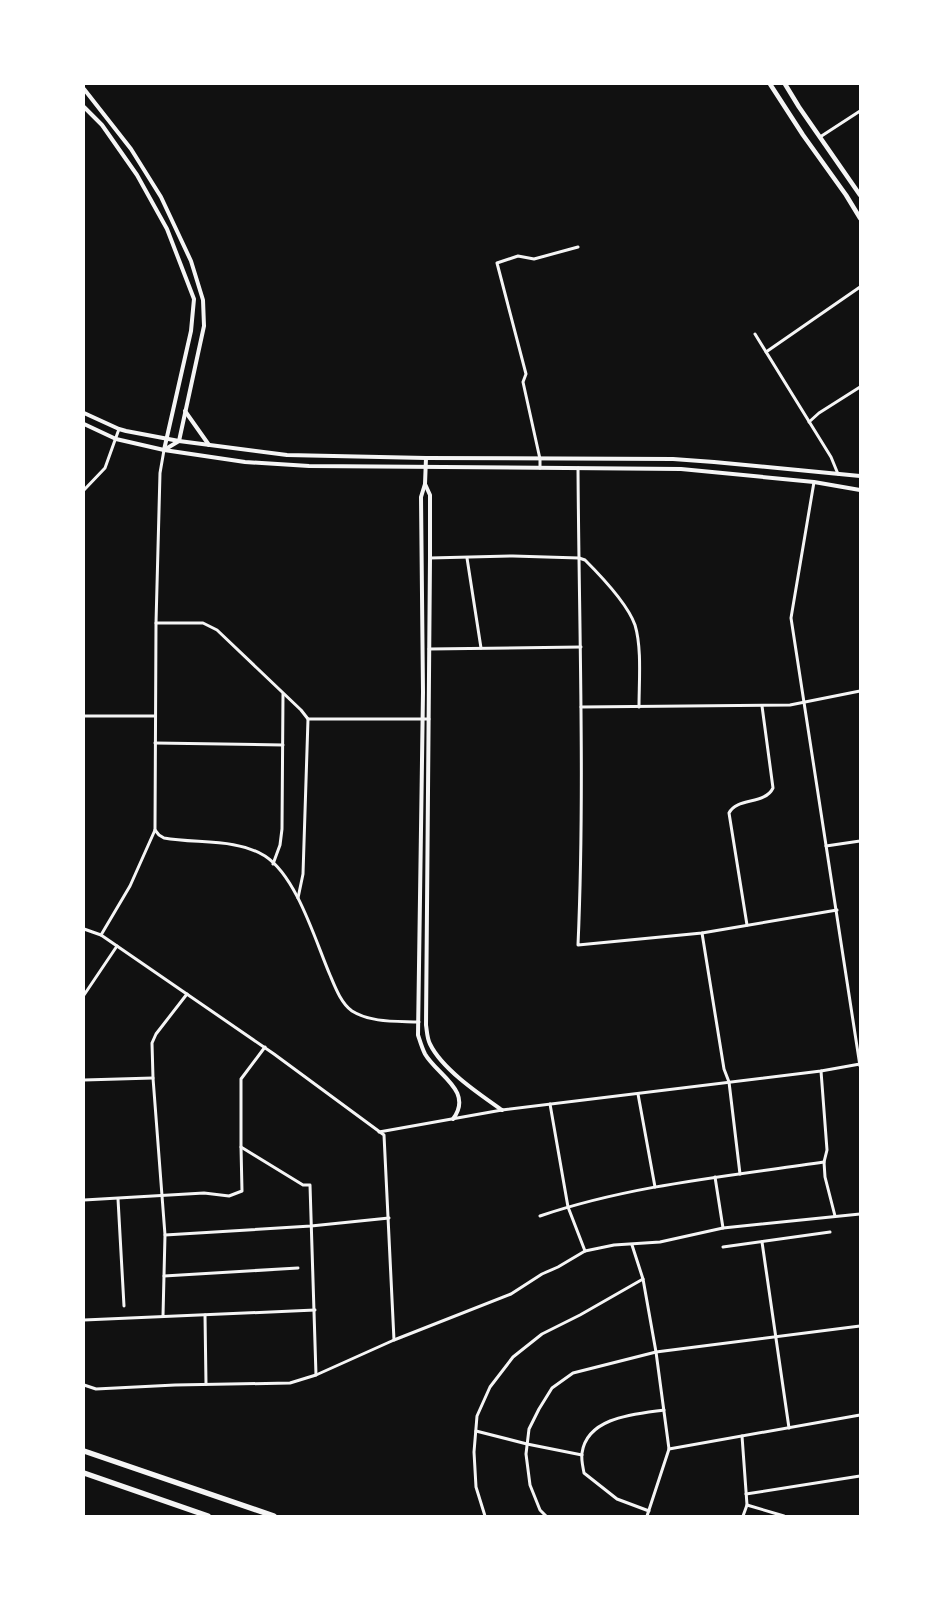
<svg xmlns="http://www.w3.org/2000/svg" width="944" height="1600" viewBox="0 0 944 1600" font-family="'Noto Serif',serif">
  <style>
    .lines { fill: none; stroke-linecap: round; stroke-linejoin: round }
    .minor { stroke: #f5f5f5; stroke-width: 3 }
    .tertiary { stroke: #f5f5f5; stroke-width: 4 }
    .primary { stroke: #f5f5f5; stroke-width: 4.5 }
    .motorway { stroke: #f5f5f5; stroke-width: 5.5 }
  </style>
  <rect width="100%" height="100%" fill="#111"/>
  <g class="lines">
    <g class="minor">
      <polyline points="820,137 860,111"/>
      <polyline points="755,334 831,457 838,474"/>
      <polyline points="766,352 860,287"/>
      <polyline points="809,422 819,413 860,387"/>
      <polyline points="540,468 540,459 523,382 526,374 497,263 518,256 534,259 578,247"/>
      <path d="M578,468C579,627 585,786 578,945L702,933L837,910"/>
      <polyline points="814,482 791,618 860,1066"/>
      <polyline points="84,490 105,468 119,429"/>
      <path d="M430,558L513,556L579,558L585,560C600,575 628,605 635,625C642,648 639,682 639,707"/>
      <polyline points="467,558 481,648"/>
      <polyline points="156,623 203,623 217,630 301,710 308,719 303,874 298,898"/>
      <polyline points="429,649 581,647"/>
      <polyline points="581,707 790,705 860,691"/>
      <polyline points="84,716 155,716"/>
      <polyline points="308,719 429,719"/>
      <polyline points="155,743 283,745"/>
      <path d="M155,830L159,835L164,838C197,844 236,838 265,856C297,877 315,940 330,975C335,987 341,1003 352,1011C371,1023 396,1021 419,1022"/>
      <polyline points="826,846 860,841"/>
      <polyline points="273,864 280,845 282,829 283,694"/>
      <path d="M747,925L729,813C737,797 765,805 773,788L762,706"/>
      <polyline points="84,929 101,935 274,1054 384,1135 394,1340 316,1375 290,1383 175,1385 96,1389 84,1385"/>
      <polyline points="702,933 724,1069 729,1082 740,1174"/>
      <polyline points="101,935 130,886 155,830 156,623 160,473 164,450"/>
      <polyline points="84,995 117,946"/>
      <polyline points="265,1047 241,1079 241,1147 303,1185 310,1185 316,1375"/>
      <polyline points="821,1071 827,1150 824,1162 825,1177 835,1216"/>
      <polyline points="84,1080 153,1078"/>
      <polyline points="638,1094 655,1187"/>
      <polyline points="550,1104 568,1207 585,1251"/>
      <polyline points="379,1132 502,1110 821,1071 860,1064"/>
      <polyline points="715,1177 723,1228"/>
      <polyline points="118,1199 124,1306"/>
      <polyline points="84,1200 204,1193 229,1196 242,1191 241,1147"/>
      <path d="M540,1216C631,1185 729,1176 824,1162"/>
      <polyline points="165,1235 311,1226 389,1218"/>
      <polyline points="762,1242 789,1428"/>
      <polyline points="632,1245 643,1279 656,1352 669,1449 647,1516"/>
      <polyline points="723,1247 830,1232"/>
      <polyline points="164,1276 298,1268"/>
      <polyline points="205,1315 206,1384"/>
      <polyline points="163,1316 165,1235 153,1078 152,1043 156,1034 187,994"/>
      <polyline points="84,1320 315,1310"/>
      <polyline points="394,1340 511,1294 542,1274 558,1267 585,1251 614,1245 660,1242 723,1228 860,1214"/>
      <polyline points="476,1431 527,1444 582,1455"/>
      <polyline points="742,1436 747,1505 743,1516"/>
      <polyline points="669,1449 860,1415"/>
      <polyline points="746,1494 860,1476"/>
      <polyline points="747,1505 784,1516"/>
      <path d="M649,1511L617,1499L584,1473C583,1467 581,1460 582,1453C587,1417 635,1414 664,1410"/>
      <polyline points="485,1516 476,1487 474,1452 477,1416 490,1387 513,1357 542,1334 580,1315 643,1279"/>
      <polyline points="546,1516 540,1510 530,1485 526,1454 529,1429 539,1409 552,1388 573,1373 656,1352 860,1326"/>
    </g>
    <g class="tertiary">
      <polyline points="84,89 131,149 161,197 191,261 203,300 204,326 179,441 164,450"/>
      <polyline points="84,107 102,125 137,175 167,229 194,299 191,331 164,450"/>
      <polyline points="185,411 209,445"/>
      <polyline points="84,413 119,429 126,431 179,441 287,455 426,458 673,459 714,462 860,476"/>
      <polyline points="84,424 116,439 164,450 245,462 309,466 681,469 814,482 860,490"/>
      <path d="M426,458L425,484L421,497L423,692L418,1035C420,1041 422,1048 425,1054C437,1075 474,1091 453,1119"/>
      <path d="M425,484L430,495V558L426,1025C427,1031 427,1038 430,1044C442,1069 479,1094 502,1110"/>
    </g>
    <g class="primary">
      <polyline points="770,84 803,135 846,195 860,218"/>
      <polyline points="785,84 799,107 860,195"/>
    </g>
    <g class="motorway">
      <polyline points="84,1451 274,1516"/>
      <polyline points="84,1473 208,1516"/>
    </g>
  </g>
  <rect width="944" height="1600" fill="none" stroke="#ffffff" stroke-width="170"/>
</svg>
